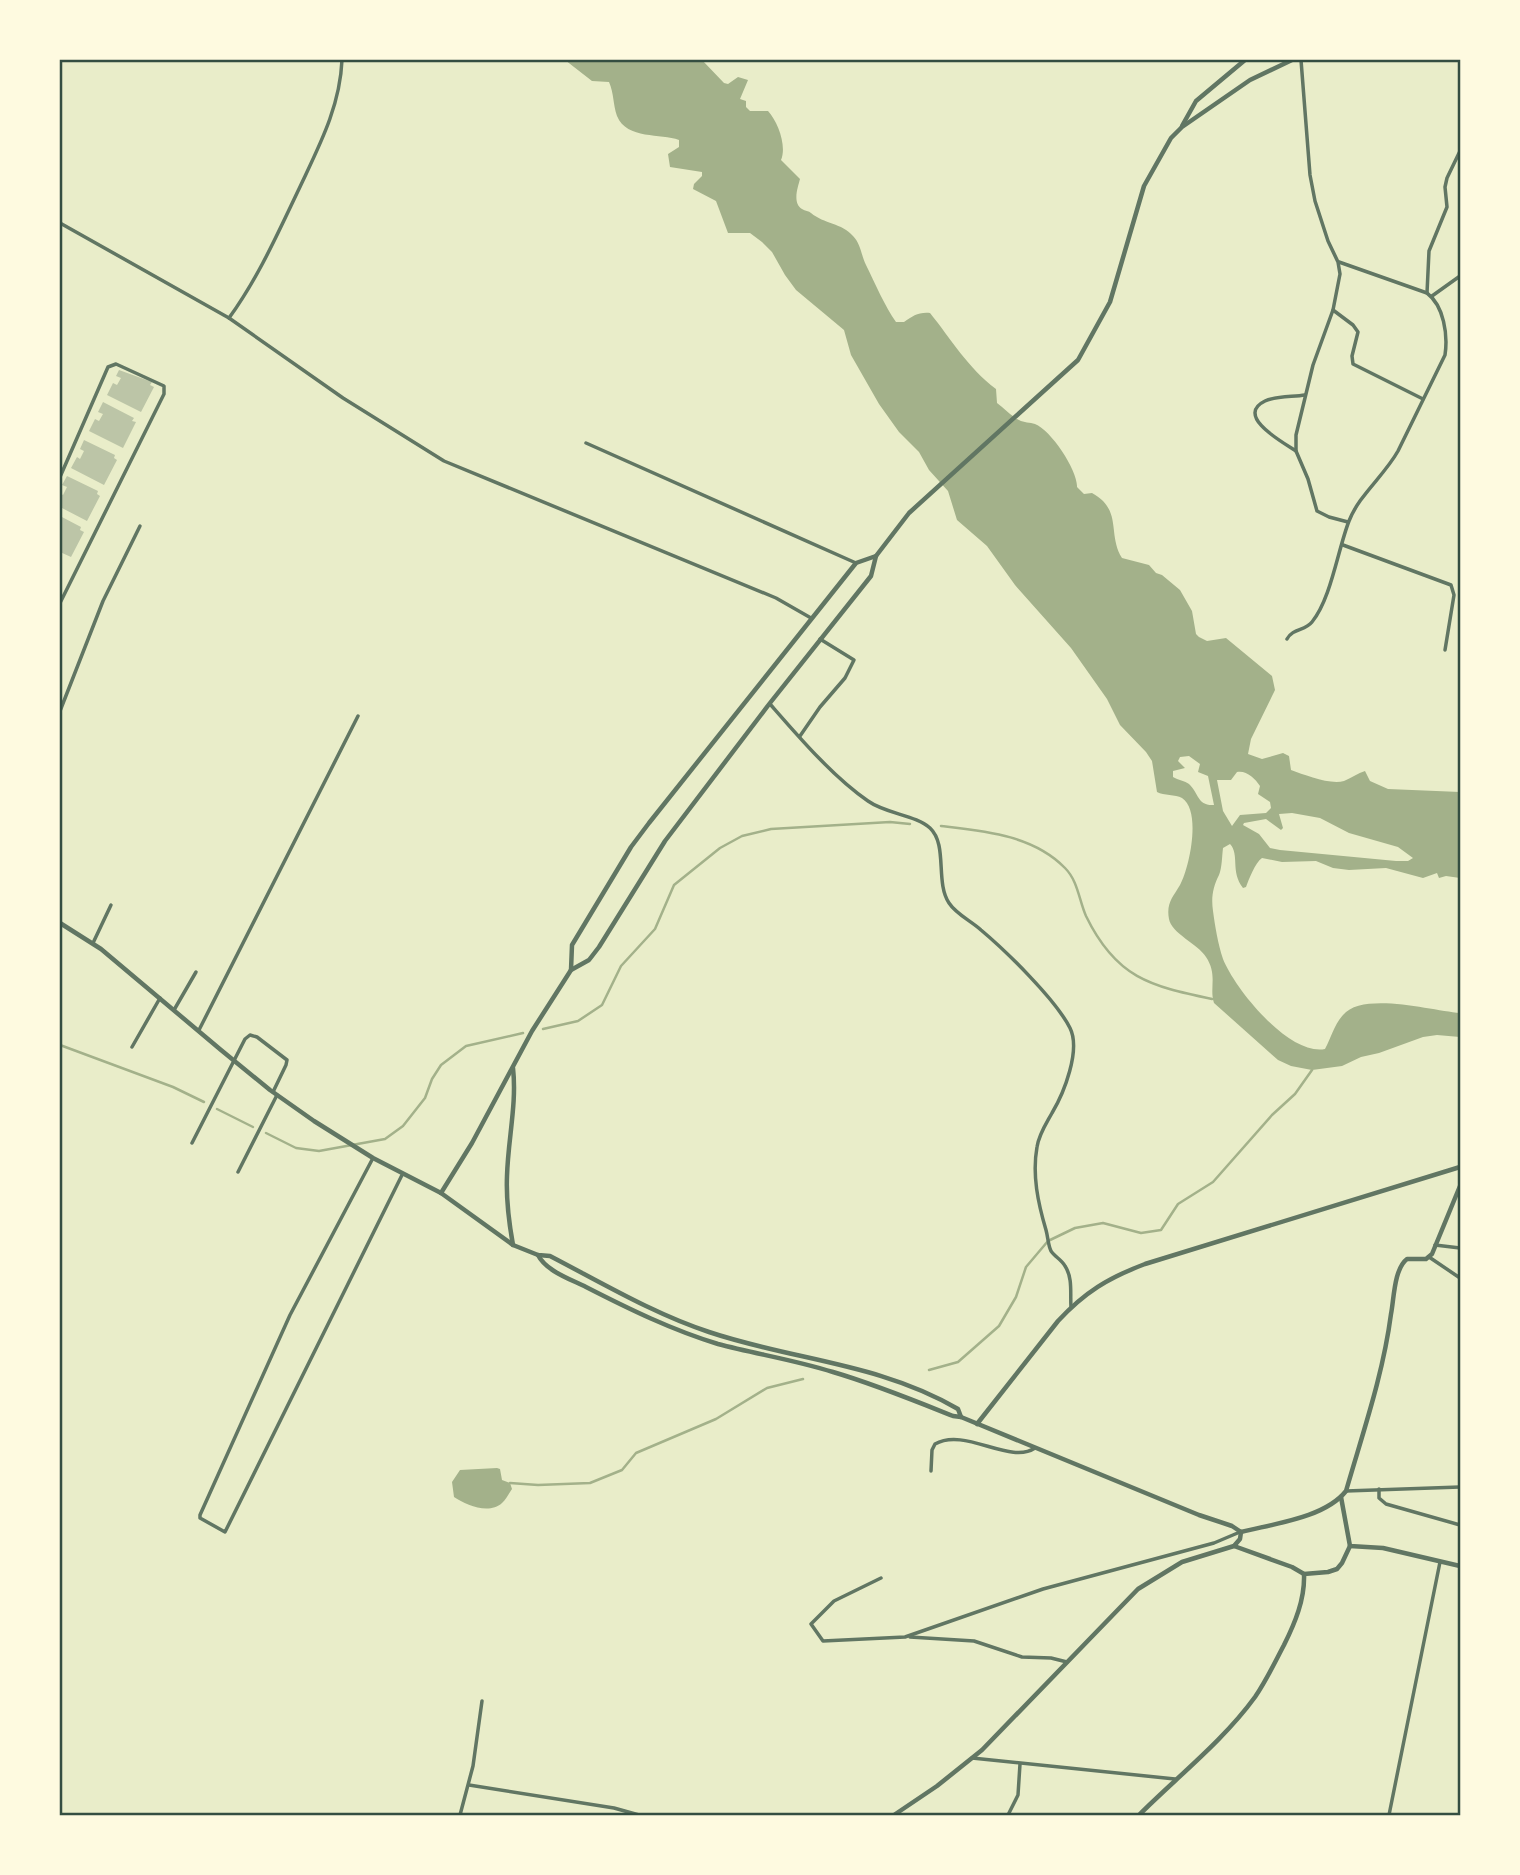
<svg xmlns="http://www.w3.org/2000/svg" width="1520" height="1875" viewBox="0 0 1520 1875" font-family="'Noto Sans',sans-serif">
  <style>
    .water { fill: #a3b18a; fill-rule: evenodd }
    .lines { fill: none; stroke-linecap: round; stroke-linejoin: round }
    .stream { stroke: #a3b18a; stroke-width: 2.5 }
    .building { fill: #bcc5a7 }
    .minor { stroke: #617663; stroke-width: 3.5 }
    .tertiary { stroke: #617663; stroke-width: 4.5 }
    .neatline { fill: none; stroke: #344e41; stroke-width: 2.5 }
  </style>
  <rect width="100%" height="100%" fill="#e9edc9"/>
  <g class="water">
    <path d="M565,60H702L724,83L728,84L738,77L748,80L740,99L746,101V107L750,111H768C778,122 787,146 781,160L800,179C798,187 792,203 802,209C805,211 809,211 811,213C824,224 842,223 853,236C861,244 861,255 866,265C875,283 885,307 896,322H904C913,316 918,312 930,313C951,339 968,368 996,389L997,403C1004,408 1011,416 1019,420C1024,423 1030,422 1035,424C1051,430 1078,471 1077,487L1084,494L1092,493C1123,510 1107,534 1122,558L1149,565L1156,573L1162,575L1180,590L1192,611L1196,634L1199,637L1207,641L1226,638L1272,676L1275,690L1251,739L1248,754L1262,759L1283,753L1289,756L1291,770C1305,775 1330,785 1344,781C1351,778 1358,773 1365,771L1370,781L1388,789L1460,792V878L1446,876L1439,878L1437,873L1423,878L1386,868L1349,870L1333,868L1316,861L1282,862L1262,858C1255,863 1249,879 1246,887L1243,888C1230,871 1240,855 1230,844L1223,848C1222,856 1222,868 1219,875C1213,887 1211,897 1213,911C1215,926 1218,944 1223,959C1235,989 1289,1056 1325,1049C1331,1038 1334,1025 1343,1015C1363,991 1433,1011 1460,1013V1037L1437,1035L1423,1037L1379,1053L1361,1057L1342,1066L1312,1070L1291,1066L1278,1060L1214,1003C1209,988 1218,975 1206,957C1198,944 1171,933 1169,919C1166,903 1173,897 1180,885C1189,869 1202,811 1182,798C1175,794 1164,796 1157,792L1152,761L1146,752L1120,725L1107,699L1071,648L1015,585L987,546L957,520L948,491L929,470L919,452L899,432L879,404L851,355L844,330L796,290L785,275L772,252L762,242L750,233H728L716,201L693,189L694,184L702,176V172L670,167L668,154L679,147V140C661,133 627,140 617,116C613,105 614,93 609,82L592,81ZM1189,756L1200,764L1198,772L1208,776L1214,805C1197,806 1199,793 1189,784C1185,781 1178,780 1173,777V771L1185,768L1178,761L1180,757ZM1237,772C1246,770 1255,778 1260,786L1258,794L1270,802L1271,808L1266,813L1240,815L1232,826L1223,811L1217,780H1231ZM1292,813L1320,818L1349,833L1398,847L1413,858L1408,861H1396L1280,850L1270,848L1259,834L1243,825L1244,823L1266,819L1281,830L1283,828L1279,814Z"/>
    <path d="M497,1468L500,1469L502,1480L510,1483L512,1489C509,1493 506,1500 502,1503C489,1515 466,1505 454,1497L452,1482L460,1470Z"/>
  </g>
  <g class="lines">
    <g class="stream">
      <path d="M941,826C984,831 1033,835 1065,868C1078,881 1079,900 1086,916C1116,978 1150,986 1212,999"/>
      <polyline points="543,1029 578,1021 602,1005 621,966 655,929 674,885 720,848 742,836 771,829 890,822 910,824"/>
      <polyline points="60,1045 173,1087 204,1102"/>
      <polyline points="217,1109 253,1127"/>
      <polyline points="266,1133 296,1148 319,1151 385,1139 403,1126 425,1098 432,1079 441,1065 466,1046 523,1033"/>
      <polyline points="929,1370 958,1362 999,1326 1016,1297 1026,1267 1048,1241 1075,1228 1103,1223 1141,1233 1161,1230 1178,1204 1213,1182 1272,1115 1295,1094 1312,1070"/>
      <polyline points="510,1483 538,1485 590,1483 622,1470 636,1453 716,1419 767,1388 803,1379"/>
    </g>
  </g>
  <g class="building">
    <polygon points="119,370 152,382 150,385 154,387 141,412 107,395 113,383 117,385 121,378 116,376"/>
    <polygon points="103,402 134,418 132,421 136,422 123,448 89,431 95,419 99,421 103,414 98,412"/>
    <polygon points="84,440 115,455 114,458 117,460 104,485 71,468 77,457 80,459 84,451 80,449"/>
    <polygon points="67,476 98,491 97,494 100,496 87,521 60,507 60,493 63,495 67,487 62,485"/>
    <polygon points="60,516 81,527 80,530 84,532 71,557 60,552"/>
  </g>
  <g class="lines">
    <g class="minor">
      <polyline points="1301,60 1310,175 1315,201 1328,241 1338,262 1340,274 1333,310 1313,365 1296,435 1296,451 1308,479 1317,511 1329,517 1348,522"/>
      <path d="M60,223L229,318C258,278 277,235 298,191C318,148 340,108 342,60"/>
      <polyline points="1427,293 1429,251 1447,207 1445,187 1447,178 1460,151"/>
      <polyline points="1432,296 1460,276"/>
      <polyline points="1333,310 1353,325 1358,332 1352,356 1353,364 1423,399"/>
      <polyline points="229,318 343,398 444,461 776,598 811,618"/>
      <polyline points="586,443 856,563"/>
      <path d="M1296,451C1284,443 1234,416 1265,401C1276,396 1293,397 1305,395"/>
      <polyline points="60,477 108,367 116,364 164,386 164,394 60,603"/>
      <polyline points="1343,545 1451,585 1454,595 1445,650"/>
      <path d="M1287,639C1293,628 1305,631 1312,622C1331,599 1338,549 1349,521C1359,495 1384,476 1398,451L1445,355C1448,335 1444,306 1427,293L1339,262"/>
      <path d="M770,704C798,736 833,777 868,801C886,814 916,815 930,828C948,845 935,882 949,903C956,914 971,921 981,930C1006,951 1056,1000 1070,1028C1081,1050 1064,1093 1052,1113C1046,1124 1039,1134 1037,1147C1032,1175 1038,1203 1046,1230C1048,1237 1048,1245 1051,1251C1055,1257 1062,1260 1065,1266C1073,1278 1070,1294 1071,1307"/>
      <polyline points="60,711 103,601 140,526"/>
      <polyline points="800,736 820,707 845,678 854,660 820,639"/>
      <polyline points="93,943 111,905"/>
      <polyline points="174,1010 196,972"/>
      <polyline points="199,1030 358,716"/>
      <polyline points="132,1047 160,998"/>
      <polyline points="192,1143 245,1039 250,1035 257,1037 287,1060 286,1065 273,1092"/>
      <polyline points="373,1158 290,1315 200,1515 200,1518 225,1532 402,1175"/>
      <polyline points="238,1172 277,1095"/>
      <polyline points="1435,1245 1460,1248"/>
      <polyline points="1429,1257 1460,1278"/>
      <path d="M931,1471L932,1450L935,1444C965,1427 1010,1465 1035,1448"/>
      <polyline points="1379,1489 1379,1498 1386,1504 1460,1525"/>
      <polyline points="1346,1491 1460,1487"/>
      <polyline points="881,1578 834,1601 811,1624 823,1641 905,1637 1043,1589 1214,1543 1240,1532"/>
      <polyline points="910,1637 974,1641 1022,1657 1051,1658 1067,1662"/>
      <polyline points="972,1758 1175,1779"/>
      <polyline points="469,1785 614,1808 639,1815"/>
      <polyline points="460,1815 473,1766 482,1701"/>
      <polyline points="1008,1815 1018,1795 1020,1764"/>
      <polyline points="1389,1815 1440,1562"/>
    </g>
    <g class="tertiary">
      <polyline points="1182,126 1196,101 1245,60"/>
      <path d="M60,923L101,949L221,1050L270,1090L314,1121L373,1158L441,1193L513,1245L538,1255L550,1256C602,1283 654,1314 709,1332C792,1360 880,1363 958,1409L961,1417"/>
      <polyline points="571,970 572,945 631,847 649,823 856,563 876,556"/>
      <polyline points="441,1193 472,1143 532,1031 564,981 571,970 589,960 599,947 665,841 770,703 871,576 876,556 909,513 1078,360 1110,302 1144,186 1171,138 1182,127 1250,80 1292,60"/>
      <path d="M513,1245C509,1223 506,1199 507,1176C508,1139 517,1104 513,1068"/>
      <path d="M538,1255C546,1271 570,1279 586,1287C629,1309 672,1330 718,1344C756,1354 795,1360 833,1372C874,1384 913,1400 953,1416L961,1417L1199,1515L1232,1526L1241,1532"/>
      <path d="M977,1424L1058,1321C1085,1292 1108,1278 1145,1264L1460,1167"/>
      <polyline points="1341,1497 1350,1546 1383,1548 1460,1566"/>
      <path d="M1241,1532C1272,1524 1325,1518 1346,1491C1363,1432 1383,1375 1391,1314C1394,1299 1394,1269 1407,1259H1426L1432,1254L1460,1186"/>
      <polyline points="1234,1546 1292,1567 1304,1574 1328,1572 1337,1569 1342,1563 1350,1546"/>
      <polyline points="894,1815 937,1786 982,1750 1138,1589 1182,1562 1234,1546 1240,1539 1241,1532"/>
      <path d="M1139,1815C1177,1777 1223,1741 1255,1697C1266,1681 1275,1662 1284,1645C1295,1623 1305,1599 1304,1574"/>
    </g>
  </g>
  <rect width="1520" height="1875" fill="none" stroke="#fefae0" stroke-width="122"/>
  <rect x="61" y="61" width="1398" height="1753" class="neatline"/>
</svg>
